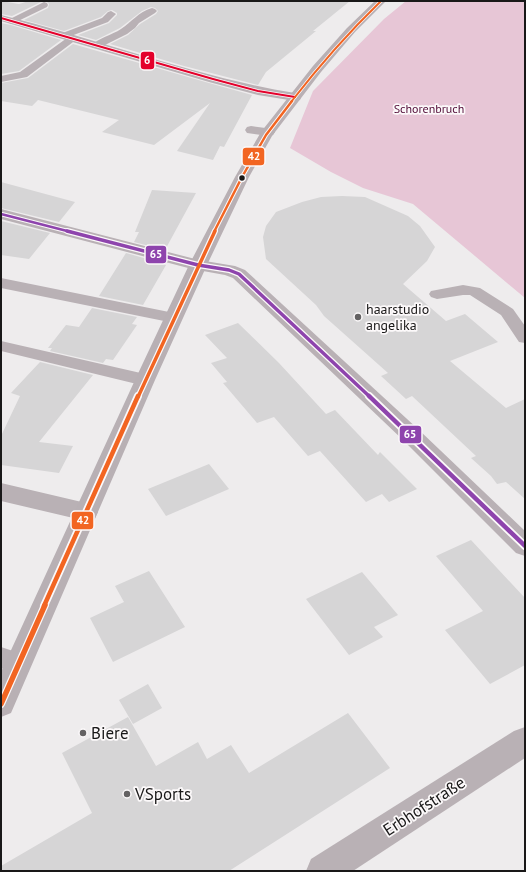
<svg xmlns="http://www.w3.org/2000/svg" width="526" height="872" viewBox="0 0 526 872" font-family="'PT Sans',sans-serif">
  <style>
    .forest { fill: #e7c6d6 }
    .building { fill: #d6d5d6 }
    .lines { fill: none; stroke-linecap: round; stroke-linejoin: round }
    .lane { fill: #b9b1b5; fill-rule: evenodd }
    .street { fill: #b9b1b5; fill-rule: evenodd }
    .secondary { fill: #b8b0b4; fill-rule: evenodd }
    .bus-1-casing { stroke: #fcf9fa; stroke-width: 3.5 }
    .bus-2-far2-casing { stroke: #fcf9fa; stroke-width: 4.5 }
    .bus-2-far1-casing { stroke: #fcf9fa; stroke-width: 6 }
    .bus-2-casing { stroke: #fcf9fa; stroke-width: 8 }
    .bus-3-far4-casing { stroke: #fcf9fa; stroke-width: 3.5 }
    .bus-3-far3-casing { stroke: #fcf9fa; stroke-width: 4.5 }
    .bus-3-far2-casing { stroke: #fcf9fa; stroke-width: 6 }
    .bus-3-far1-casing { stroke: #fcf9fa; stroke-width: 8 }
    .bus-3-casing { stroke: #fcf9fa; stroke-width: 8 }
    .bus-1 { stroke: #e4002b; stroke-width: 2 }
    .bus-2-far2 { stroke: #8e44ad; stroke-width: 2.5 }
    .bus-2-far1 { stroke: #8e44ad; stroke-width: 3.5 }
    .bus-2 { stroke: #8e44ad; stroke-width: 4.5 }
    .bus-3-far4 { stroke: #f26522; stroke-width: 2 }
    .bus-3-far3 { stroke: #f26522; stroke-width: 2.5 }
    .bus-3-far2 { stroke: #f26522; stroke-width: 3.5 }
    .bus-3-far1 { stroke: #f26522; stroke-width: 4.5 }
    .bus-3 { stroke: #f26522; stroke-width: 5.5 }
    .bus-dot { fill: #191818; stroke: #fcf9fa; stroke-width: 1.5 }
    .poi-dot { fill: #646263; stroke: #fcf9fa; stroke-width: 1.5 }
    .labels { text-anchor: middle; stroke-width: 3.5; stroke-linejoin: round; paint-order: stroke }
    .far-park-label { font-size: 12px; fill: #520c38; stroke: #fcf9fa }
    .poi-label { font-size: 14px; fill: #191818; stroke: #fcf9fa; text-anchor: start }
    .near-poi-label { font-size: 17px; fill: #191818; stroke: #fcf9fa; text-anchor: start }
    .near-street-label { font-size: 17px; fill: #191818; stroke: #fcf9fa }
    .line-badge { stroke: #fcf9fa; stroke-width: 1.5 }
    .badge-label { font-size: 11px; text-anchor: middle; font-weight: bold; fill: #fff }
  </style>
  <rect width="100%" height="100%" fill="#eeeced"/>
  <polygon class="forest" points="406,1 525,1 525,298 413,204 363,188 331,172 290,148 313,91 384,19"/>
  <g class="building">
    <polygon points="1,1 19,4 29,1 43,1 12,16 1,14"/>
    <polygon points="46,1 350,1 313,31 316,31 266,72 258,85 184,66 110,44 128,35 140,24 156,14 158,11 155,8 151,7 142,11 120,28 96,40 78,35 109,23 117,15 117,13 112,10 108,11 101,17 64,31 24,20 48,8 49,4"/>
    <polygon points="1,23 11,25 61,40 19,71 1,74"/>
    <polygon points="73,44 209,83 252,95 224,147 220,146 213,160 177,151 210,103 154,145 102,132 119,120 38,100 32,106 1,101 1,83 28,78"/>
    <polygon points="1,182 75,202 59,222 1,208"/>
    <polygon points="152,190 196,193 165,250 134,242 139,232 135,232"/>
    <polygon points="342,196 365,197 408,216 420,226 435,247 427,261 403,284 446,321 465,314 498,342 450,361 506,408 525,399 525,499 506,482 497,484 491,476 471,458 476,456 412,396 406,399 381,376 388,373 324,316 316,305 266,259 263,237 266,226 276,212 302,202 321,197"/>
    <polygon points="1,221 50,233 29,259 1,255"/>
    <polygon points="126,253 158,262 157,263 166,265 143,305 99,296"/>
    <polygon points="92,308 137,317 132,324 137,325 113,360 106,359 103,363 50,351 52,348 48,348 66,325 79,327"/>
    <polygon points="238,323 279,363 326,414 335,410 378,455 380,452 417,489 389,502 382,494 366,502 320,451 308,456 274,417 257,423 223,383 227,382 211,363 227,358 205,335"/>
    <polygon points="40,362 93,375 39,442 73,446 59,473 1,465 1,436 20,396 11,393"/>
    <polygon points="209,464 229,489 166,516 148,489"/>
    <polygon points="471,540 525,598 525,665 490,684 445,630 483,611 436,556"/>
    <polygon points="149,571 185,627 113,662 90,618 124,602 115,586"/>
    <polygon points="362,572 398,615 374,627 383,637 349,655 306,599"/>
    <polygon points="148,684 162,708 133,724 119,700"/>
    <polygon points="348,713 390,768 229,871 1,871 1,866 92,813 62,753 128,717 156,766 198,742 207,759 231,745 249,773"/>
  </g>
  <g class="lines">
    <g class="lane">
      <polygon points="44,2 47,3 48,5 47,7 14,23 11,24 6,21"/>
      <path d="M152,8L155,9L157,11L155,13L139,23L135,28L127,34L99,48H93L91,46C98,38 112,35 121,29C132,22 138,12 152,8Z"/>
      <polygon points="111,11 116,14 108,22 71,36 75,37 77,39 27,77 1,82 1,76 20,72 67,38 60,38 58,36 60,34 102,18 108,12"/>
      <polygon points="251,126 273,129 275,132 273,135 269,136 247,133 245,130 247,127"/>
      <polygon points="1,278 174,313 180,315 182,318 180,321 174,323 1,288"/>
      <polygon points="463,285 480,288 513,309 525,326 525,343 519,342 501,315 470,295 463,295 437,299 431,297 429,294 431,291"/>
      <polygon points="1,341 145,374 151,376 154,380 151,384 145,386 1,351"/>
      <polygon points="1,647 28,656 31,664 28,672 19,675 1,668"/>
    </g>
    <g class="street">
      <path d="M1,15C99,39 195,77 295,93L300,94L301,97L300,100L295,101L258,95L209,82L1,21Z"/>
      <polygon points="1,209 199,260 235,266 245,270 419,430 525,531 525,556 516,553 403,440 233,278 225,275 192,269 1,219"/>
      <polygon points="1,483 86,503 95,506 98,512 95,518 86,521 1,501"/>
      <polygon points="525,727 525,758 353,871 306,871 311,859 514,731"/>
    </g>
    <polygon class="secondary" points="375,1 386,1 355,32 321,72 272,136 249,177 207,265 155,380 11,713 1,717 1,672 135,380 189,265 235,177 261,132 313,66 347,28"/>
    <g class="bus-1-casing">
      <polyline id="bus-1" points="1,18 213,79 258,91 295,97"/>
    </g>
    <g class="bus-2-far2-casing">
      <polyline id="bus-2-far2" points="1,214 71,232"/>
    </g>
    <g class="bus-2-far1-casing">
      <polyline id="bus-2-far1" points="67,231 198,265 229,270 239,274 370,397"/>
    </g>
    <g class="bus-2-casing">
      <polyline id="bus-2" points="369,396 525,546"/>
    </g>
    <g class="bus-3-far4-casing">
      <path id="bus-3-far4" d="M291,102C319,66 348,33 381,1"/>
    </g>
    <g class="bus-3-far3-casing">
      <polyline id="bus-3-far3" points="214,232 242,177 266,135 292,101"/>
    </g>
    <g class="bus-3-far2-casing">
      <polyline id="bus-3-far2" points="138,397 215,231"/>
    </g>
    <g class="bus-3-far1-casing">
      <polyline id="bus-3-far1" points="44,606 138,396"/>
    </g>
    <g class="bus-3-casing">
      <polyline id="bus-3" points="1,704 45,605"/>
    </g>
    <use href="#bus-1" class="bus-1"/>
    <use href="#bus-2-far2" class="bus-2-far2"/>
    <use href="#bus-2-far1" class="bus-2-far1"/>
    <use href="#bus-2" class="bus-2"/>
    <use href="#bus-3-far4" class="bus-3-far4"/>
    <use href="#bus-3-far3" class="bus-3-far3"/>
    <use href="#bus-3-far2" class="bus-3-far2"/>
    <use href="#bus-3-far1" class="bus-3-far1"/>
    <use href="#bus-3" class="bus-3"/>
  </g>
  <circle class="bus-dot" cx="242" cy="178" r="3.5"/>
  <g class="poi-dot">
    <circle cx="358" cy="317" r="4"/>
    <circle cx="83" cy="733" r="4"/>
    <circle cx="127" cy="794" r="4"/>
  </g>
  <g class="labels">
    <g class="far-park-label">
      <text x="429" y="113">Schorenbruch</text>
    </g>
    <g class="poi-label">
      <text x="366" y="314">haarstudio<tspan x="366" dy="16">angelika</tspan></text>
    </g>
    <g class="near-poi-label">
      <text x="91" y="739">Biere</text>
      <text x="135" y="800">VSports</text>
    </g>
    <g class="near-street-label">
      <text transform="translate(424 806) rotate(-33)" y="6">Erbhofstraße</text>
    </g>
  </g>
  <g class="line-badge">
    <rect x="140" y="51" width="15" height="19" rx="4" fill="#e4002b"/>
    <rect x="242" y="147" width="23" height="19" rx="4" fill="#f26522"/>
    <rect x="145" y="245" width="22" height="19" rx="4" fill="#8e44ad"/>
    <rect x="399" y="425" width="23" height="19" rx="4" fill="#8e44ad"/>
    <rect x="71" y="511" width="23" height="19" rx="4" fill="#f26522"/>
  </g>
  <g class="badge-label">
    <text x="147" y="64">6</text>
    <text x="254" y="160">42</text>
    <text x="156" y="258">65</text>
    <text x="410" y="438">65</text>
    <text x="83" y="524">42</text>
  </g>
  <rect width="526" height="872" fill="none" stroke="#191818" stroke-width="4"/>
</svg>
